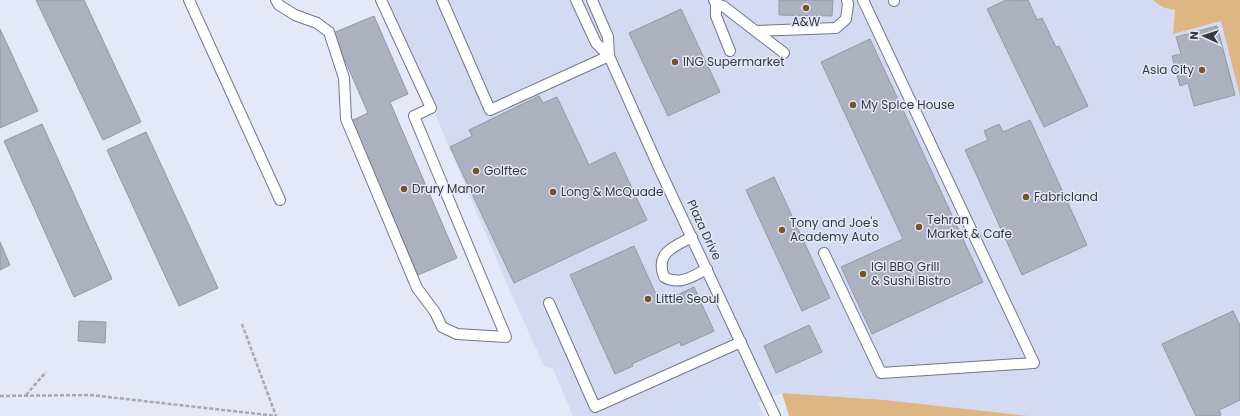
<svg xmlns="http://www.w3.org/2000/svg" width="1240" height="416" viewBox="0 0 1240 416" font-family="Poppins,sans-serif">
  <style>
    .built { fill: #d4daf1 }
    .green { fill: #deb684 }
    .building { fill: #acb0bf; stroke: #9397a6 }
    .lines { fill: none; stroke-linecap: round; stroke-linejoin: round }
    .service-casing { stroke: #747785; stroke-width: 12 }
    .path { stroke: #a6a9b5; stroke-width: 2.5; stroke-dasharray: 4 2; stroke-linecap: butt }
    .service { stroke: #fff; stroke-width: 10 }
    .poi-dot { fill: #74552a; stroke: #e4e8f8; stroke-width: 1.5 }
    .labels { text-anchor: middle; stroke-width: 3; stroke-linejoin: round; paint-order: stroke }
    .poi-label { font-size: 12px; fill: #37383e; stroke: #e4e8f8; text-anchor: start }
    .street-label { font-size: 12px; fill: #37383e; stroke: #e4e8f8 }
  </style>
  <rect width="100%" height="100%" fill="#e4e8f8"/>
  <polygon class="built" points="387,0 1153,0 1157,4 1175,10 1173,34 1221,21 1240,88 1240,416 1029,416 885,400 782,393 758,403 764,416 573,416 553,369 544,366 513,298"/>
  <g class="green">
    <path d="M1153,0H1240V96L1221,21L1173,34L1175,10C1166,9 1159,6 1153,0Z"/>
    <polygon points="782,393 885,400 1029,416 789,416"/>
  </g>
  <g class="building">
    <polygon points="36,0 84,0 141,122 103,140"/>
    <polygon points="779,0 833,0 832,16 779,15"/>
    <polygon points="1006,0 1021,0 1021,1 1028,0 1037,20 1042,18 1056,47 1059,46 1088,106 1044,127 987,9"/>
    <polygon points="681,9 720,92 668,116 629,33"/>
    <polygon points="374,16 408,94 390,102 457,258 418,275 351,121 368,113 333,33"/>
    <polygon points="1217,26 1235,95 1194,106 1188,83 1180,86 1172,56 1181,54 1176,37"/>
    <polygon points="0,29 38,111 0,128"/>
    <polygon points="870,39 983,282 872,334 841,267 903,239 821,62"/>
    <polygon points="539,96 543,103 557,97 589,165 615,152 647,220 514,283 450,147 472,136 469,130"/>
    <polygon points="1030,120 1087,245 1022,275 965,150 988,140 984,131 999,124 1003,132"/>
    <polygon points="42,124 112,279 74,297 4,141"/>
    <polygon points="146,132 218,288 179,306 107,150"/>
    <polygon points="774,177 830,298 802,311 746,190"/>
    <polygon points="0,242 10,265 0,270"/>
    <polygon points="634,246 660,303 694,287 714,331 681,346 680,342 632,364 633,366 615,374 570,275"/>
    <polygon points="1233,311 1240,325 1240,400 1219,410 1221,415 1219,416 1196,416 1162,344"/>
    <polygon points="79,321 106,322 105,343 78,341"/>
    <polygon points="809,325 822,352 776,373 764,346"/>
  </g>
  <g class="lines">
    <g class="service-casing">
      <g id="service">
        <polyline points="189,0 280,200"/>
        <polyline points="276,0 279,5 295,15 317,23 329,32 344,78 346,119 417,288 435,312 442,327 457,334 506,337 414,116 431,108 381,0"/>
        <polyline points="442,0 490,110 609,56"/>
        <polyline points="576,0 596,43 609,56"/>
        <polyline points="592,0 608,37 609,56 659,168 775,416"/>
        <polyline points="714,0 716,4 716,16 730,51"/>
        <polyline points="894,0 894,1"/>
        <polyline points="716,4 723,6 784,53"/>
        <polyline points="756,31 836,28 846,19 848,4 847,0"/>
        <path d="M692,237C673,247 655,253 664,277C680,286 693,276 707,269"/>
        <polyline points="824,253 881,373 1034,363 863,0"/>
        <polyline points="549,303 595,407 741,342"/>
      </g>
    </g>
    <g class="path">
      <polyline points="242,324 276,416"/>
      <polyline points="26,395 46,372"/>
      <polyline points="0,396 90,395 277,416"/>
    </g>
    <use href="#service" class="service"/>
  </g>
  <g class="poi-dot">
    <circle cx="806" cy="8" r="4"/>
    <circle cx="675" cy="62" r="4"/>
    <circle cx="1202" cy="70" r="4"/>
    <circle cx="853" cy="105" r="4"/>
    <circle cx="476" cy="171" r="4"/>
    <circle cx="404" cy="189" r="4"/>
    <circle cx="553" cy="192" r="4"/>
    <circle cx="1026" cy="197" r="4"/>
    <circle cx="919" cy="227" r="4"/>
    <circle cx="782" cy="230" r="4"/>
    <circle cx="863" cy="274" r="4"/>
    <circle cx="648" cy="299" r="4"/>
  </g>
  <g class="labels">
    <g class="poi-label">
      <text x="806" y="26" text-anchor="middle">A&amp;W</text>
      <text x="683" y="66">ING Supermarket</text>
      <text x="1194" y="74" text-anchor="end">Asia City</text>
      <text x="861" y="109">My Spice House</text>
      <text x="484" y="175">Golftec</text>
      <text x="412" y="193">Drury Manor</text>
      <text x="561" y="196">Long &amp; McQuade</text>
      <text x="1034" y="201">Fabricland</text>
      <text x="927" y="224">Tehran<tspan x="927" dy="14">Market &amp; Cafe</tspan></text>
      <text x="790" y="227">Tony and Joe's<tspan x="790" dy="14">Academy Auto</tspan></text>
      <text x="871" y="271">IGI BBQ Grill<tspan x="871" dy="14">&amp; Sushi Bistro</tspan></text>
      <text x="656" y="303">Little Seoul</text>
    </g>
    <g class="street-label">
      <text transform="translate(704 230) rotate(65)" y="4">Plaza Drive</text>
    </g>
  </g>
  <g transform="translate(1204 36) rotate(273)" stroke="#e4e8f8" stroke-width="3" paint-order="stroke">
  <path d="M0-3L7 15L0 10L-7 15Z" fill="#37383e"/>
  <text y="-6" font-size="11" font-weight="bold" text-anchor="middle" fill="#37383e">N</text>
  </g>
</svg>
